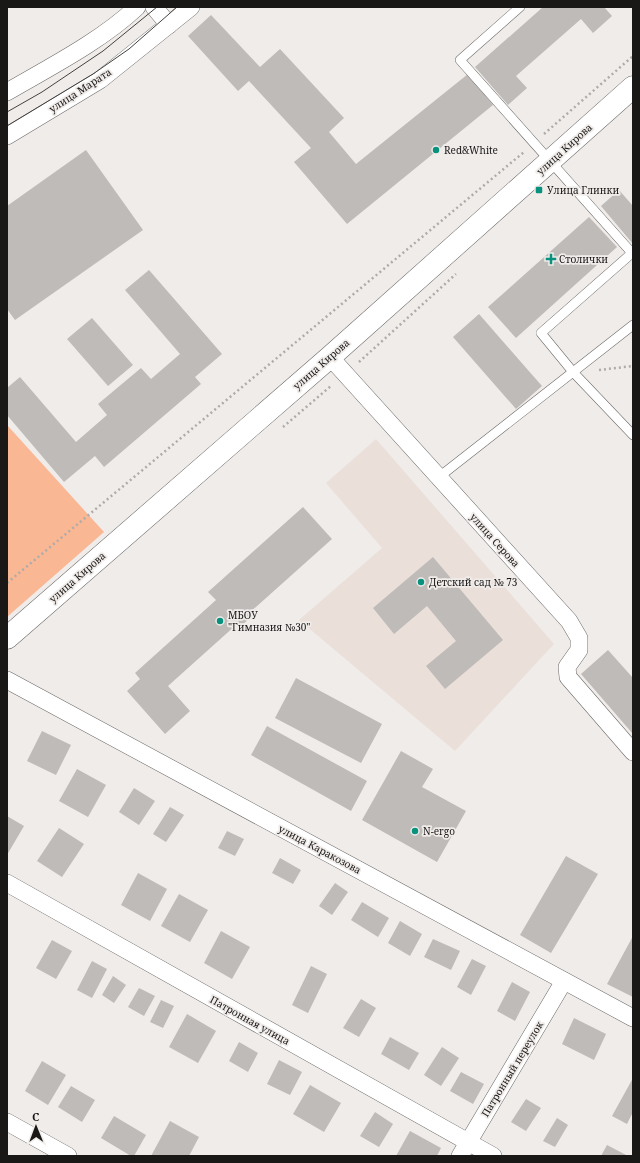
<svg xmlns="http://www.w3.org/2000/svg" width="640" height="1163" viewBox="0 0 640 1163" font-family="'Noto Serif',serif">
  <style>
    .built { fill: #eadfd9 }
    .green { fill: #f9b794 }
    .building { fill: #bfbbb9 }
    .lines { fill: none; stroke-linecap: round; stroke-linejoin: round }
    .lane-casing { stroke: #6c6968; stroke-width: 10 }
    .street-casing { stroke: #6c6968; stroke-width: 18 }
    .secondary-casing { stroke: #6c6968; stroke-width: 23 }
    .path { stroke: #aeaba9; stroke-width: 2.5; stroke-dasharray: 2 3; stroke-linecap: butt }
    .lane { stroke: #fff; stroke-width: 9 }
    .street { stroke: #fff; stroke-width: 17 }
    .secondary { stroke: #fff; stroke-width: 22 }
    .tram { stroke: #434240; stroke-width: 1 }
    .poi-dot { fill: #08927d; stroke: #f0ecea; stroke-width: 1.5 }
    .labels { text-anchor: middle; stroke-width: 3.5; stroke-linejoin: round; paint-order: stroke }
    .street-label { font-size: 10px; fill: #191817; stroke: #f0ecea }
    .poi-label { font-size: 10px; fill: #191817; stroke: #f0ecea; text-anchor: start }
  </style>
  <rect width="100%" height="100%" fill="#f0ecea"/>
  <polygon class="built" points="376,439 554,644 455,751 299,620 382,548 326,483"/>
  <polygon class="green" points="7,425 104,532 7,617"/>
  <g class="building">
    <polygon points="543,7 604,7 612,16 593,33 581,19 516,76 527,88 508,105 475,67"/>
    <polygon points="211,15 260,67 280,49 344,118 329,132 356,164 468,74 493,105 347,224 294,162 311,148 249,81 238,91 188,36"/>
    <polygon points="86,150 143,230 15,320 7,309 7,206"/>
    <polygon points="619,190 633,206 633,244 601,206"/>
    <polygon points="589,217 617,247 516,338 488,307"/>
    <polygon points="149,270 222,354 195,377 201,384 104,467 95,456 64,482 7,415 7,388 20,377 76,442 107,415 98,404 141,368 151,379 180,354 125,290"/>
    <polygon points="479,314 542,386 516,409 453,337"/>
    <polygon points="92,318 133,365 108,386 67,339"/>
    <polygon points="303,507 332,539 248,614 251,617 239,628 236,625 168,686 190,711 165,734 127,691 140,679 135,673 216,600 208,592"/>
    <polygon points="433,557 503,640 445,689 426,666 456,641 427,606 394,634 373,608"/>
    <polygon points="608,650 633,678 633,734 581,674"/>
    <polygon points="296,678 382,724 361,763 275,718"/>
    <polygon points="267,726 367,781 351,811 251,755"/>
    <polygon points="42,731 71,745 56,775 27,761"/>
    <polygon points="401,751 433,769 422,787 466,811 437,862 362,820"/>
    <polygon points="77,769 106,785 88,817 59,801"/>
    <polygon points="134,788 155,801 139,825 119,812"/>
    <polygon points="170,807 184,815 166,842 153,834"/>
    <polygon points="7,816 24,826 7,855"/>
    <polygon points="59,828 84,844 62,877 37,861"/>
    <polygon points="227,831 244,839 235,856 218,848"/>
    <polygon points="566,856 598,874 551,953 520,935"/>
    <polygon points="280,858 301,870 293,884 272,873"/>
    <polygon points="138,873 167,889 150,921 121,905"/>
    <polygon points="335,883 348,892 332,915 319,906"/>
    <polygon points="179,894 208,910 190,942 161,926"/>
    <polygon points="362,902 389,918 378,937 351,920"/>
    <polygon points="400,921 422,934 410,956 388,943"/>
    <polygon points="221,931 250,947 232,979 204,963"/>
    <polygon points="633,936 633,997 607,984"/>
    <polygon points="433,939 460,951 451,970 424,957"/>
    <polygon points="52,940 72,951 56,979 36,968"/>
    <polygon points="472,959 486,966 471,995 457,987"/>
    <polygon points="92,961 107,969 92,998 77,990"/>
    <polygon points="311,966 327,974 308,1013 292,1005"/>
    <polygon points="113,976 126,985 114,1003 102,995"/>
    <polygon points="512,982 530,992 515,1021 497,1011"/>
    <polygon points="139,988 155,996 144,1016 128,1007"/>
    <polygon points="361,999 376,1008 359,1037 343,1028"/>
    <polygon points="161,1000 174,1006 163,1028 150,1022"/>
    <polygon points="187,1014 216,1031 198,1063 169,1047"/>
    <polygon points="574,1018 606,1034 594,1060 562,1044"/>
    <polygon points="390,1037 419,1053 409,1070 381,1054"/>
    <polygon points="239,1042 258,1053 248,1072 229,1061"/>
    <polygon points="442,1047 459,1058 441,1086 424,1075"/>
    <polygon points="279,1060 302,1072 290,1095 267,1084"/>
    <polygon points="42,1061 66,1075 48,1105 25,1091"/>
    <polygon points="461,1072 484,1084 473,1104 450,1091"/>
    <polygon points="633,1078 633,1112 627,1124 612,1116"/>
    <polygon points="310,1085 341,1103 324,1132 293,1114"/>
    <polygon points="71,1086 95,1100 82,1122 58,1107"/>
    <polygon points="526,1099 541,1108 526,1131 511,1122"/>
    <polygon points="375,1112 393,1124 379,1147 360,1136"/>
    <polygon points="114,1116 146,1135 134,1156 131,1156 101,1138"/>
    <polygon points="557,1118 568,1125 555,1147 543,1141"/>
    <polygon points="170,1121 199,1137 189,1156 151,1156"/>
    <polygon points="410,1131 441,1148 437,1156 396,1156"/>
    <polygon points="607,1145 628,1156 601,1156"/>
  </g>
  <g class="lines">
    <g class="lane-casing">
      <g id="lane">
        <polyline points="520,7 460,60 632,253 541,333 573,372 633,435"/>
        <polyline points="439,477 633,325"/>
      </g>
    </g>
    <g class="street-casing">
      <g id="street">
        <polyline points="154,7 169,25"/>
        <path d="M7,92C50,67 101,41 137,7"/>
        <polyline points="7,136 100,80 191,7"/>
        <polyline points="330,357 569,621 579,638 579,650 567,667 568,677 633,752"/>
        <polyline points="7,680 633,1018"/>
        <polyline points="7,883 493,1156"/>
        <polyline points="7,1122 68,1156"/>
        <polyline points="460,1156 564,981"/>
      </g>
    </g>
    <g class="secondary-casing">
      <polyline id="secondary" points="7,638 330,357 633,87"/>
    </g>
    <g class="path">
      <polyline points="544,134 633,56"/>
      <polyline points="359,362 456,274"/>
      <polyline points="599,370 633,366"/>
      <polyline points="283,427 332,385"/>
      <polyline points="7,583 524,152"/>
    </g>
    <use href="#lane" class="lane"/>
    <use href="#street" class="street"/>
    <use href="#secondary" class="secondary"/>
    <g class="tram">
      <polyline points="7,112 42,92 103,51 157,7"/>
      <polyline points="7,126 93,74 129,49 177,7"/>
    </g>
  </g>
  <g class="poi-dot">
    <circle cx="436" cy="150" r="4"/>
    <rect x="535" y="186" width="8" height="8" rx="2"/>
    <path d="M549 253h4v4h4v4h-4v4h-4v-4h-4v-4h4z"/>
    <circle cx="421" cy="582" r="4"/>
    <circle cx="220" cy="621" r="4"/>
    <circle cx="415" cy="831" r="4"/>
  </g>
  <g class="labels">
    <g class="street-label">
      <text transform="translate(80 90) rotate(-33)" y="4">улица Марата</text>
      <text transform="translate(564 149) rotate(-42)" y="4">улица Кирова</text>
      <text transform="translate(321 364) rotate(-41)" y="4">улица Кирова</text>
      <text transform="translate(495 540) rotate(48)" y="4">улица Серова</text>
      <text transform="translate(77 577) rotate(-41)" y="4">улица Кирова</text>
      <text transform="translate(320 849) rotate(28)" y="4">улица Каракозова</text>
      <text transform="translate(250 1020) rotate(29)" y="4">Патронная улица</text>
      <text transform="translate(512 1069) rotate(-59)" y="4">Патронный переулок</text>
    </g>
    <g class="poi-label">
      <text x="444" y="154">Red&amp;White</text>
      <text x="547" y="194">Улица Глинки</text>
      <text x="559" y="263">Столички</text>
      <text x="429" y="586">Детский сад № 73</text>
      <text x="228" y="619">МБОУ<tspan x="228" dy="12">"Гимназия №30"</tspan></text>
      <text x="423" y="835">N-ergo</text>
    </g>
  </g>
  <rect width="640" height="1163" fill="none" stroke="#191817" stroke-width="16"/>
  <g transform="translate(36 1127) rotate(359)" stroke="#f0ecea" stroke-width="3" paint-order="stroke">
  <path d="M0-3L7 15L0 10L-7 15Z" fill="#191817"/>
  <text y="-6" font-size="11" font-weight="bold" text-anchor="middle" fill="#191817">С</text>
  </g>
</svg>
